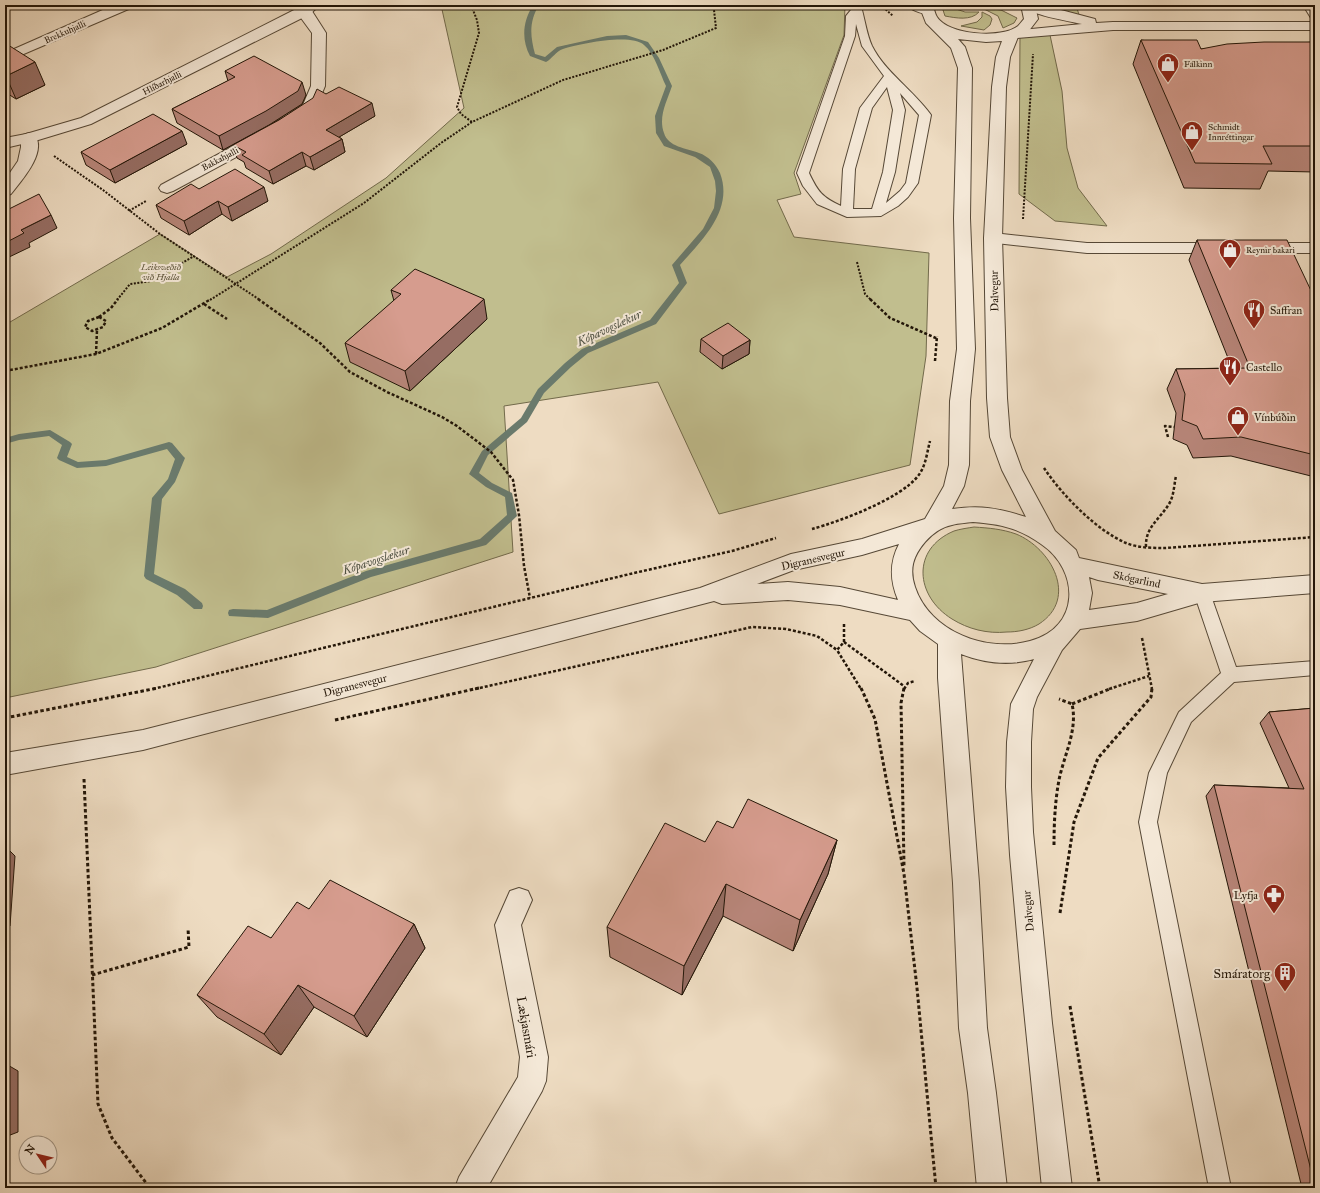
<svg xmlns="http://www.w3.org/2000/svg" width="1320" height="1193" viewBox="0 0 1320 1193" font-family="'IM FELL Great Primer',serif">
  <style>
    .green { fill: #c1be8e; stroke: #726a4b }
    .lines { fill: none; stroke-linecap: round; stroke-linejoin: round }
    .stream { fill: #6a7a6c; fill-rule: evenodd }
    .service-casing { stroke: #564836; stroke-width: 2 }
    .minor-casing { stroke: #564836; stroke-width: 2 }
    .tertiary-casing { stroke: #564836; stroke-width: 2 }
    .path-far2 { stroke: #231608; stroke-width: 2; stroke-dasharray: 2 1.5; stroke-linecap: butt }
    .path-far1 { stroke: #231608; stroke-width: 2.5; stroke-dasharray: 3 2; stroke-linecap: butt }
    .path { stroke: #231608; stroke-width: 3; stroke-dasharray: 3.5 2.5; stroke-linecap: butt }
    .service { fill: #f4e8d7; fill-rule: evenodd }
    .minor { fill: #f4e8d7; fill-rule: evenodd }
    .tertiary { fill: #f4e8d7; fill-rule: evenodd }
    .wall { fill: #b8867a; stroke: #231608 }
    .shaded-wall { fill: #966d63; stroke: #231608 }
    .building { fill: #d69c8e; stroke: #231608 }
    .labels { text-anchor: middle; stroke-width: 4; stroke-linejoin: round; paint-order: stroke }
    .far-street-label { font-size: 9px; fill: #231608; stroke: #f4e8d7 }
    .far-poi-label { font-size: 9px; fill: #231608; stroke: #f4e8d7; text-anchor: start }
    .far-park-label { font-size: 9px; font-style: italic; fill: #5a5137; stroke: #f4e8d7 }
    .street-label { font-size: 11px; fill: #231608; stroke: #f4e8d7 }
    .poi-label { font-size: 11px; fill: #231608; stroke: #f4e8d7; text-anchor: start }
    .water-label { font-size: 12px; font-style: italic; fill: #4d5042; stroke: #f4e8d7 }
    .near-poi-label { font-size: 13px; fill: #231608; stroke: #f4e8d7; text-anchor: end }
    .near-street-label { font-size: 13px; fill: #231608; stroke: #f4e8d7 }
  </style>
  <rect width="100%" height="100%" fill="#eedcc2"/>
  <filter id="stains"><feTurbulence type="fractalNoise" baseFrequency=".005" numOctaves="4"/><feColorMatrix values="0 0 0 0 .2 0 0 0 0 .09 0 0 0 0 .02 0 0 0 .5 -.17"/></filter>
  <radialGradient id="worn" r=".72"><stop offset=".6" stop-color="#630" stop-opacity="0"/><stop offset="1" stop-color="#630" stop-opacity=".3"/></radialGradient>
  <g class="green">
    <polygon points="441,5 845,5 844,35 794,173 801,194 777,200 794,237 929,253 926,356 910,465 719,514 658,382 504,406 513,552 156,667 5,698 5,325 160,234 227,277 271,254 386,178 464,108"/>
    <path d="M944,5L965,12H979C971,21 956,18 945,16L943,10Z"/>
    <polygon points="1037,5 1076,5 1080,18"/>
    <polygon points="986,8 1001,10 1017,18 1014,23 1003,28 998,16 984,9"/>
    <polygon points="982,12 990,16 992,19 990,25 984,30 961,26 977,22 982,17"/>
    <polygon points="1020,34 1050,35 1062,91 1067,148 1078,188 1107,226 1055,221 1019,194"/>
    <path d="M974,527C989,528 1002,529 1016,534C1051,548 1079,598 1039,624C1029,630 1017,632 1007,632C987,634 968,629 952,619C915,596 911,549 954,531C960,529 968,528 974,527Z"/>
  </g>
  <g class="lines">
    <g class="stream">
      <path d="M533,5H539C529,22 530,35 535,54L545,57L557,47L607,36L626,35L648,42L659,58L672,86C667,101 658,117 664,133C668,147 686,148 699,153C708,156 716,164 720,173C734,210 702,240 680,265L687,283L656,324L588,353L571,367L544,393L527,422L488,455L479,473L492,483L512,493L517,516L486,545L371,577L268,618L229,616L228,613L229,610L233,609L267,610L366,571L480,539L507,515L505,497L486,487L469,474L482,451L521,418L538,389L565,363L582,349L650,320L679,283L672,265L703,229L714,208L716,191L715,181L710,167L695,157L664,146L656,133L655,116L666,86C660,74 655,54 644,45C631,33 579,44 563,49C556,51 552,59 546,62L530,56C521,39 523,21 533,5Z"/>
      <polygon points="50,430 70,442 72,444 67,457 78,462 106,460 169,442 172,443 183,456 185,458 175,482 162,499 154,574 185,589 202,603 203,606 202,609 194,609 177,595 146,579 144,576 152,498 168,479 175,459 167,449 106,466 77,468 59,460 57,458 62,445 49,436 19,440 5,444 5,438 19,434"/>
    </g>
    <g class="service-casing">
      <g id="service">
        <path d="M855,5H866L862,10C865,21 867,35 872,46C885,72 914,91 931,115L918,183L908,197L898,206L881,216L847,217L817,204L803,186L797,173L845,36L846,16ZM856,24L862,46L884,76L860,108L843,169L841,206C822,197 818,192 809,173L855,36ZM887,87L893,110L883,172L872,209H853L855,169L872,108ZM900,93L919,115L906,183L900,191L886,203L895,172L905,110Z"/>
        <path d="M907,5H921L931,11L926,14C920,13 911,10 907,5Z"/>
        <polygon points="1303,5 1313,5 1315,8 1315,19 1311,18"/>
        <polygon points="1202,587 1208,589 1210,593 1236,667 1315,661 1315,675 1234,682 1191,722 1167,773 1157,822 1231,1188 1209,1188 1139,822 1149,773 1179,712 1221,673 1194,593 1196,589"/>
      </g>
    </g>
    <g class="minor-casing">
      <g id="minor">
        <polygon points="114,5 133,5 131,8 5,62 5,53"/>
        <path d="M1022,5H1042L1095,19L1096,23L1113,22H1315V30H1113L1017,38L1012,37L1010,34L1012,31L1082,24C1069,21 1029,15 1022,5Z"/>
        <polygon points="305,7 310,8 326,33 325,86 315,110 302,118 297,120 292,118 289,115 292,112 303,105 311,86 312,33 301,18 298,11 300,8"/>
        <polygon points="262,132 268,134 270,137 268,140 173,191 167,193 161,191 159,188 161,185 256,134"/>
        <path d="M29,133L35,135C47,153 21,181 11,194L5,196V180L18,161L21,147V138L23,135Z"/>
        <polygon points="993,233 1087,243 1224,243 1230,244 1233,248 1230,252 1224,253 1087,253 987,242 984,238 987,234"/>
        <polygon points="1260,243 1315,243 1315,253 1260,253 1254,252 1251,248 1254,244"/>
        <polygon points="519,888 528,891 532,900 521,925 548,1057 546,1081 542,1091 487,1188 455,1188 459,1177 518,1077 520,1057 495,925 510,891"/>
      </g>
    </g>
    <g class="tertiary-casing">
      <g id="tertiary">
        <polygon points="304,5 320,5 310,14 91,124 35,141 5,148 5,138 26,134 81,118"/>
        <path d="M919,5H933C934,9 935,14 937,17C948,35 1002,39 1018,26C1020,24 1022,21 1024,19L1021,5H1035L1038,19L1028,32L1018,37L1010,57L1006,87L1002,238L1007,398L1010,437L1022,470L1055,531L1076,550L1079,558L1202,584L1315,575V593L1202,602L1137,621L1080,629L1062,650L1037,697L1033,709L1031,742V787L1033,832L1052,1023L1072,1188H1042L1022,990L1010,855L1006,787L1007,742L1011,704L1034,659C1009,666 984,663 961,654L979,883L987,1028L996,1093L1007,1188H977L968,1093L959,1028L953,883L938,678V644L920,631L910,620L840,605L788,600L722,604L714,601L143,750L5,775V753L143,730L700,588L791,554L862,539L925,519L944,486L949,465L950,401L957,349L954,218L958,68L951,48L926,23ZM958,39L986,42L1002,41L996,57L992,87L984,238L987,398L990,437L1002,470L1026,517C998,508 981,505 952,509L964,486L969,465L970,401L975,349L970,218L972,68L965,47ZM973,522C1000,524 1019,528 1041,544C1080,570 1081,628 1030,641C987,653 930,632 915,587C909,569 913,556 925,542C932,534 941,527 952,525C959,523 966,523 973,522ZM899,544C889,563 890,581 898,600L840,587L788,582L757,584L794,570L862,555ZM1089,577L1098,580L1168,594L1137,603L1089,610L1092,593Z"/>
      </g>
    </g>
    <g class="path-far2">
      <polyline points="471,5 477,20 479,33 457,107 461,114 472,122"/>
      <polyline points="883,7 893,16"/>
      <polyline points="54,156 103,190 160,234 260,300"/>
      <polyline points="129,211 146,201"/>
      <polyline points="1023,219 1033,54"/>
      <polyline points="857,262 865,294 871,300"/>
      <polyline points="117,300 130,284 151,281 194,256"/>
      <polyline points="210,300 364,203 441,143 472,122 563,80 663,50 716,28 714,10 711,5"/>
    </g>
    <g class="path-far1">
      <polyline points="258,299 320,343 350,372 387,392 442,417 457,426 491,452 513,480 519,515 524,566 530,598"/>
      <polyline points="870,299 890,318 938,339"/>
      <polyline points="204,304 227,319"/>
      <polyline points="99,317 111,308 118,299"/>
      <polygon points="99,317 106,321 103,327 92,331 85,327 88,321"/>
      <polyline points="96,354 97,330"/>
      <polyline points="935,361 937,336"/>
      <polyline points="5,371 96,354 162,328 211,299"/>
      <polyline points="1168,437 1165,426 1174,427"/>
      <path d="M1044,468C1062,495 1096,530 1126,543C1138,548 1153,548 1166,548L1315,537"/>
      <path d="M812,529C841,521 900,499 918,476C926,466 927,452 930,441"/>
      <path d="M1146,547C1145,527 1160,519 1169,504C1174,496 1174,485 1176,476"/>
      <polyline points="844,624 844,642 837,650 861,689"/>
      <polyline points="1142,638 1152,689"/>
      <polyline points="844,642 904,686"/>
      <polyline points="153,689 634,573 732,551 776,538"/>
      <polyline points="475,689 752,627 786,629 817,636 837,650"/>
      <polyline points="904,689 908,683 915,681"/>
      <polyline points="1109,689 1149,676"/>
    </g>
    <g class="path">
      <polyline points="861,688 875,719 904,874 917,988 936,1188"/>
      <polyline points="904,688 901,703 904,866"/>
      <polyline points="1072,704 1112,688"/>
      <polyline points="5,718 158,688"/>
      <polyline points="335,720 479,688"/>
      <polyline points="84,779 98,1104 112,1138 150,1188"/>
      <path d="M1054,845C1054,824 1055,801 1059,780C1064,755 1078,730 1072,704L1059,699"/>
      <polyline points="1060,913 1074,822 1098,758 1151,697 1152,688"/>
      <polyline points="92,975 189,947 188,928"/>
      <polyline points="1070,1006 1100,1188"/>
    </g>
    <use href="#service" class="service"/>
    <use href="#minor" class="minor"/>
    <use href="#tertiary" class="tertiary"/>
  </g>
  <g class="wall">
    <polygon points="1141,40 1201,49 1315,42 1315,172 1268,171 1260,189 1184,188 1133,64"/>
    <polygon points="5,43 45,85 16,99 5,92"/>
    <polygon points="225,71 306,95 302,104 269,125 223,150 177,123 172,109 228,81"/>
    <polygon points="326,94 375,116 339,137 342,139 345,152 314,170 306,166 273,184 246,168 244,162 237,158 233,145"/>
    <polygon points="187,144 115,183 86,165 81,152"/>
    <polygon points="199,189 268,201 232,221 222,214 189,235 161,218 156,205"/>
    <polygon points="1197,240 1315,299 1315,477 1231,456 1193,458 1187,445 1173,439 1176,413 1167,389 1176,369 1232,368 1189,260"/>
    <polygon points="391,290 487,319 410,391 350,362 345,343 394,301"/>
    <polygon points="701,339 750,340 749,354 722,369 700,352"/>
    <polygon points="1315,708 1315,1188 1302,1188 1206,796 1214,785 1289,788 1260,723 1269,712"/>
    <polygon points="733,828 837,840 828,874 793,951 723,916 682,995 610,957 607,927 705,842"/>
    <polygon points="309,909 414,924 425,948 367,1037 314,1007 281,1055 217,1017 197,995 271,938"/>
  </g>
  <g class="shaded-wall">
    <polygon points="35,62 45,85 16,99 6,76"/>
    <polygon points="302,82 306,95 302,104 269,125 223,150 219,136"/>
    <polygon points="372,103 375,116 329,143 326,130"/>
    <polygon points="182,131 187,144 115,183 110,170"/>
    <polygon points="342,139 345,152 314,170 310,157"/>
    <polygon points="302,152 306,166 273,184 269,171"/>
    <polygon points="264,187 268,201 232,221 228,207"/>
    <polygon points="218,201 222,214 189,235 184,221"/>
    <polygon points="51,215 57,228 29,243 30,247 5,259 5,243 21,230"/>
    <polygon points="484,299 487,319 410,391 405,371"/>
    <polygon points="750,340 749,354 722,369 723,356"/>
    <polygon points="837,840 828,874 793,951 800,920"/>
    <polygon points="5,846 15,856 10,926 5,927"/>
    <polygon points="726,884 723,916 682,995 684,966"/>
    <polygon points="414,924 425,948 367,1037 354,1016"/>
    <polygon points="298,985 314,1007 281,1055 264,1034"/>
    <polygon points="6,1064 18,1071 18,1132 5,1137"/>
  </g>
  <g class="building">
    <polygon points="1141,40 1197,40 1201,49 1227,44 1264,42 1315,42 1315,146 1263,146 1272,164 1195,163"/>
    <polygon points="5,43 35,62 6,76 5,75"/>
    <polygon points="254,56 302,82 298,91 266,111 219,136 172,109 235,77 225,71"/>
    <polygon points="339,87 372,103 326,130 342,139 310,157 302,152 269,171 242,155 246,152 233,145 279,120 313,98 317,89 326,94"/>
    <polygon points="153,114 182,131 110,170 81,152"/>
    <polygon points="235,169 264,187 228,207 218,201 184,221 156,205 191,184 199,189"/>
    <polygon points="39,194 51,215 21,230 24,233 5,243 5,211"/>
    <polygon points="1197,240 1287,240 1315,299 1315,455 1241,437 1203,439 1197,426 1182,420 1185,394 1176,369 1250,368"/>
    <polygon points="415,269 484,299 405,371 345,343 401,294 391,290"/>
    <polygon points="728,323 750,340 723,356 701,339"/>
    <polygon points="1315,708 1315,1186 1214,785 1304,789 1269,712"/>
    <polygon points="748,799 837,840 800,920 726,884 684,966 607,927 665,823 705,842 717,821 733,828"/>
    <polygon points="330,880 414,924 354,1016 298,985 264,1034 197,995 248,926 271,938 297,902 309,909"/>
    <polygon points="5,1064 6,1064 7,1126 5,1126"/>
  </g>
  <defs>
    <g id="shop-pin" transform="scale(1.15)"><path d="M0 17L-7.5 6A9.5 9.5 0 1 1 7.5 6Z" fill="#8f2418" stroke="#f4e8d7"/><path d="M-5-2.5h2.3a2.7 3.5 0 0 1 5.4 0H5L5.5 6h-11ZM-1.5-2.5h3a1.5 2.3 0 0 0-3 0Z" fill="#fff"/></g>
    <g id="restaurant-pin" transform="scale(1.15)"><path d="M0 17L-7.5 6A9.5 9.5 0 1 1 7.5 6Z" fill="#8f2418" stroke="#f4e8d7"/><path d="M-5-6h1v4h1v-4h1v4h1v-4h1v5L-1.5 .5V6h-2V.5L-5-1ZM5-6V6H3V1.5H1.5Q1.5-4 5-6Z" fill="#fff"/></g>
    <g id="pharmacy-pin" transform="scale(1.15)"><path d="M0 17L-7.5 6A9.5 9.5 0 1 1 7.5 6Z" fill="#8f2418" stroke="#f4e8d7"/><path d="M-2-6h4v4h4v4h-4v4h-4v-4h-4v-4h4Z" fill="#fff"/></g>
    <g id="building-pin" transform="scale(1.15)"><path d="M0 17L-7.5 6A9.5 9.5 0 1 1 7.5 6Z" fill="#8f2418" stroke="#f4e8d7"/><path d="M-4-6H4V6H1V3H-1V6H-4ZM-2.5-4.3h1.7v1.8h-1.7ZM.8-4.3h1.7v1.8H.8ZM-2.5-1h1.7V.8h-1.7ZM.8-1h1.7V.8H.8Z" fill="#fff"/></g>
  </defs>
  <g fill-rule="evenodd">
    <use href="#shop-pin" x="1168" y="64"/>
    <use href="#shop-pin" x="1192" y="132"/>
    <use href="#shop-pin" x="1230" y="250"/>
    <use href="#restaurant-pin" x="1254" y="310"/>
    <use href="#restaurant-pin" x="1230" y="367"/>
    <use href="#shop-pin" x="1238" y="417"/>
    <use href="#pharmacy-pin" x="1274" y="895"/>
    <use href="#building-pin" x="1285" y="973"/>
  </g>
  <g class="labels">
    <g class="far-street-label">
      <text transform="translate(65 32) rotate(-24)" y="3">Brekkuhjalli</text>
      <text transform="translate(162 83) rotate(-27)" y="3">Hlíðarhjalli</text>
      <text transform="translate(220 159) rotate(-28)" y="3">Bakkahjalli</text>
    </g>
    <g class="far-poi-label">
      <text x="1184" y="67">Fálkinn</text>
      <text x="1208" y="130">Schmidt<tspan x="1208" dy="10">Innréttingar</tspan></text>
      <text x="1246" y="253">Reynir bakari</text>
    </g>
    <g class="far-park-label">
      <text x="161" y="270">Leiksvæðið<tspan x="161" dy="10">við Hjalla</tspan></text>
    </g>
    <g class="street-label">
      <text transform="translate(994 291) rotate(-91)" y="4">Dalvegur</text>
      <text transform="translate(813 559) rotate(-13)" y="4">Digranesvegur</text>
      <text transform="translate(1137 579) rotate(12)" y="4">Skógarlind</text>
      <text transform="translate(355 685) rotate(-14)" y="4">Digranesvegur</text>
      <text transform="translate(1028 911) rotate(-95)" y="4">Dalvegur</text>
    </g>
    <g class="poi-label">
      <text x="1270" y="314">Saffran</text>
      <text x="1246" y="371">Castello</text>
      <text x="1254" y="421">Vínbúðin</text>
      <text x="1258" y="899" text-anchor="end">Lyfja</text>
    </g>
    <g class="water-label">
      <text transform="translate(609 328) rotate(-25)" y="4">Kópavogslækur</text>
      <text transform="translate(376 560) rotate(-18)" y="4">Kópavogslækur</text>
    </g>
    <g class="near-poi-label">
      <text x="1270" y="978">Smáratorg</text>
    </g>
    <g class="near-street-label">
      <text transform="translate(527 1027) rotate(80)" y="5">Lækjasmári</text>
    </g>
  </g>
  <rect width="1320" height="1193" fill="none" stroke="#eedcc2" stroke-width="20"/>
  <rect x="6" y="6" width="1308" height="1181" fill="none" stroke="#231608" stroke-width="2"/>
  <rect x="10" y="10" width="1300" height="1173" fill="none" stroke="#231608"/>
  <g transform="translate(38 1155) rotate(305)"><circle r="19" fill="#f4e8d7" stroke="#a09484"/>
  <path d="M0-3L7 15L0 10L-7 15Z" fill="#8f2418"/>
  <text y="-6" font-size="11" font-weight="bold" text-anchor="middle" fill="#231608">N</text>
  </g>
  <rect width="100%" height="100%" filter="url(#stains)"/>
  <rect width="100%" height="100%" fill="url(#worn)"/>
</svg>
